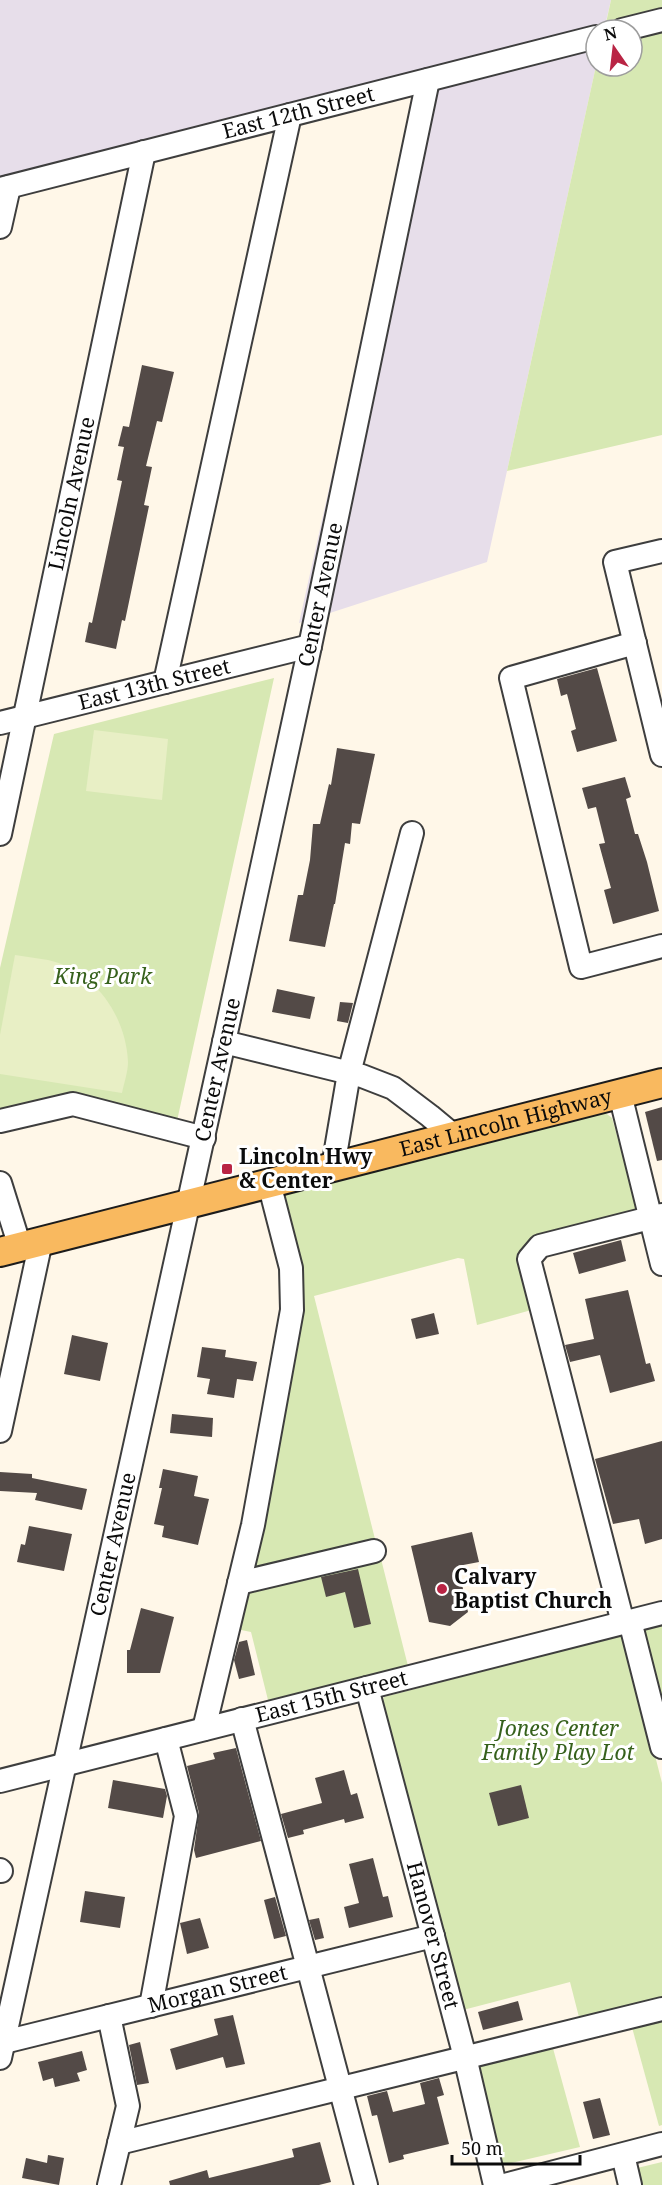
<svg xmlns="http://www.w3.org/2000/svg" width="662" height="2185" viewBox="0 0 662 2185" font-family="'Noto Serif',serif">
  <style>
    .industrial { fill: #e7deea }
    .green { fill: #d7e8b3 }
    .pitch { fill: #e8efc5 }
    .building { fill: #534a47 }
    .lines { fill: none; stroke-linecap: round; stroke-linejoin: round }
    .minor-casing { stroke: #3e3e3e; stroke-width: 26 }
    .major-casing { stroke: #1c1c1c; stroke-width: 32 }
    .minor { stroke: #fff; stroke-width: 22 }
    .major { stroke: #f9b95f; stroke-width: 28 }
    .poi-dot { fill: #b92444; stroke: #fff; stroke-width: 2 }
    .labels { text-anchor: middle; stroke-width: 6; stroke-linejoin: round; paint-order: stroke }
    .street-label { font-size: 21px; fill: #0b0b0b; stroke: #fff }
    .park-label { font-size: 21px; font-style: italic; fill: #36611c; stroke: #fff }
    .poi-label { font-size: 21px; font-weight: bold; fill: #0b0b0b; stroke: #fff; text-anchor: start }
  </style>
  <rect width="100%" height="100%" fill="#fff7e8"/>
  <polygon class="industrial" points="0,0 611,0 604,30 596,30 596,66 487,562 299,623 417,94 0,200"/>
  <g class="green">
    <polygon points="611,0 662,0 662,9 606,23"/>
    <polygon points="662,28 662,435 507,471 596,66 632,66 632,35"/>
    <polygon points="274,678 177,1121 70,1093 0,1110 0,968 54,734"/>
    <polygon points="603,1111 612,1118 639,1214 537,1241 535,1309 477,1325 464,1259 458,1258 314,1296 376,1543 250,1574 299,1297 279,1194"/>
    <polygon points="380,1555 408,1666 268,1700 251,1632 236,1629 244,1588"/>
    <polygon points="662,1624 662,1714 643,1632 647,1628"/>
    <polygon points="623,1635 625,1638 662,1783 662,2005 581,2025 570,1982 463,2010 382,1704 384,1697"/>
    <polygon points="662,2013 662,2125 659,2126 630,2020"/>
    <polygon points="551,2041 580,2147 503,2165 501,2163 475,2062"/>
    <polygon points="662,2162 662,2185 636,2185 633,2169"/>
  </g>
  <g class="pitch">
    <polygon points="94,730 168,739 162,800 86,791"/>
    <path d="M15,955C26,957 37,958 48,960C94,970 126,1015 128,1062C128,1072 124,1083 122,1093L0,1074V1035Z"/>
  </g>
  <g class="building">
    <polygon points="142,365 174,372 162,422 157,421 146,466 152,467 144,505 149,506 125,621 122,620 116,649 85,642 89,622 92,623 122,481 117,480 124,447 118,446 123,426 129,427"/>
    <polygon points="597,668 617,741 577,752 571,731 576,729 567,694 561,696 557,679"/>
    <polygon points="337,748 375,754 360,824 352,823 350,844 345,843 335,904 334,904 325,947 289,941 298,895 303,895 310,860 313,824 320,824 329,784 331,785"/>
    <polygon points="625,777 631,797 626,799 635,834 638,834 647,862 659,911 613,924 604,890 611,888 599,844 605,843 596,807 588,809 582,788"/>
    <polygon points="277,989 315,997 310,1019 272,1012"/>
    <polygon points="340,1002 353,1003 348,1023 337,1021"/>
    <polygon points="662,1107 662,1160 657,1161 645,1112"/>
    <polygon points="621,1240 626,1261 579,1274 573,1253"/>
    <polygon points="628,1290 646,1364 650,1363 655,1381 610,1393 600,1355 570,1362 565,1345 594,1339 585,1299"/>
    <polygon points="434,1313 439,1334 416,1339 411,1319"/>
    <polygon points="72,1335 108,1343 100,1381 64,1374"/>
    <polygon points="202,1347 226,1350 225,1357 257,1362 253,1381 237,1379 234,1398 207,1394 210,1379 197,1377"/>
    <polygon points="172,1414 213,1418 212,1437 170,1433"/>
    <polygon points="662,1441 662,1539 645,1544 639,1519 613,1524 595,1459"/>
    <polygon points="163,1469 198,1476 194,1496 209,1499 198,1545 162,1537 164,1526 154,1524 162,1488 159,1488"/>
    <polygon points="0,1472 32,1474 32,1478 87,1489 82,1510 35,1500 37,1493 0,1491"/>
    <polygon points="29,1526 72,1534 64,1571 17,1562 21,1544 25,1545"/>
    <polygon points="472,1532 479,1562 458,1566 468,1612 450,1626 429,1622 411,1546"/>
    <polygon points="358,1569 371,1624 354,1628 345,1592 326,1597 321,1577"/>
    <polygon points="141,1608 174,1617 160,1673 127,1673 127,1650 130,1650"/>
    <polygon points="247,1640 255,1675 239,1679 234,1660 239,1642"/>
    <polygon points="236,1748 261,1841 196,1858 194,1850 199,1813 187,1766 215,1759 213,1753"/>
    <polygon points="344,1770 351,1795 357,1793 364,1818 345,1823 344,1819 303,1830 304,1834 288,1838 281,1814 322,1803 315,1778"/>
    <polygon points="113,1780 165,1789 167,1796 163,1818 108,1808"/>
    <polygon points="521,1785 529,1818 498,1826 489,1793"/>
    <polygon points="373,1858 383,1897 388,1896 393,1917 349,1928 344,1907 359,1903 349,1864"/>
    <polygon points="85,1891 125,1897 120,1928 80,1922"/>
    <polygon points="275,1897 286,1936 274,1939 264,1900"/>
    <polygon points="200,1918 209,1948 187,1954 180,1923"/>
    <polygon points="319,1918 324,1938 315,1940 309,1920"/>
    <polygon points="518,2001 523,2020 483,2030 478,2012"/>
    <polygon points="233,2015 245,2064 226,2068 223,2057 176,2070 170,2049 218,2035 214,2019"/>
    <polygon points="140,2042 149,2083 137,2085 129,2045"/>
    <polygon points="82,2051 87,2070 77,2073 80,2081 55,2087 53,2078 43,2081 38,2062"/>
    <polygon points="439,2078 444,2095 437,2097 449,2144 403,2155 404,2159 389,2163 377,2115 372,2116 367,2096 387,2091 393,2112 425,2104 420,2083"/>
    <polygon points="600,2098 610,2135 593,2139 583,2102"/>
    <polygon points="320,2142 331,2182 319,2185 170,2185 169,2181 207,2170 209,2178 294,2157 292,2149"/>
    <polygon points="48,2155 64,2158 59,2185 22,2178 26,2158 47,2163"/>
  </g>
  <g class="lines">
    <g class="minor-casing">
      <g id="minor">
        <polyline points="622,30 662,20"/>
        <path id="s1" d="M0,189L596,37"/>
        <polyline points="0,227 9,187"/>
        <polyline points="662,551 615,562 662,755"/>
        <polyline points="635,643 511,678 581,967 662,946"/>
        <polyline points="165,682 290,115"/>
        <path id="s2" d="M0,723L310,646"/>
        <path id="s3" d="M0,834L144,152"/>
        <polyline points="224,1042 362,1076 393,1088 430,1116 454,1136"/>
        <polyline points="620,1094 662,1264"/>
        <polyline points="0,1121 73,1104 204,1138"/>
        <polyline points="333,1167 349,1073 412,833"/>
        <polyline points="0,1183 20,1247"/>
        <polyline points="0,1431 41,1241"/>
        <polyline points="239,1583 374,1551"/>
        <polyline points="630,1621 662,1747"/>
        <polyline points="623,1623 529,1259 540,1246 662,1215"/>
        <path id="s4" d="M367,1688L465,2057L495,2185"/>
        <polyline points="242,1719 366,2185"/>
        <polyline points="204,1729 253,1525 292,1310 291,1268 269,1183"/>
        <path id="s5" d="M0,1781L662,1613"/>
        <polyline points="0,1870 1,1871"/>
        <polyline points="151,2006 186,1816 166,1739"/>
        <polyline points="109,2016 128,2106 109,2185"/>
        <path id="s6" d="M4,2042L433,1936"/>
        <path id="s7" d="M0,2058L224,1042L310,646L428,80"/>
        <polyline points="119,2143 662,2009"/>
        <polyline points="623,2155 630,2185"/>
        <polyline points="505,2185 662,2144"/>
      </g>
    </g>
    <g class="major-casing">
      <g id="major">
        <path id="s8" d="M0,1252L662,1083"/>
      </g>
    </g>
    <use href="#minor" class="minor"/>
    <use href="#major" class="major"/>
  </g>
  <g class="poi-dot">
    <rect x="221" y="1163" width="12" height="12" rx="3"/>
    <circle cx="442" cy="1589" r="6"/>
  </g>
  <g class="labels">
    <g class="street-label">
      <text dy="7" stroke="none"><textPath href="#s1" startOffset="308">East 12th Street</textPath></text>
      <text dy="7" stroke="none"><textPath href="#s3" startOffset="348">Lincoln Avenue</textPath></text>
      <text dy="7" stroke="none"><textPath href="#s7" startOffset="1498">Center Avenue</textPath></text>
      <text dy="7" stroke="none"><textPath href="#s2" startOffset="159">East 13th Street</textPath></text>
      <text dy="7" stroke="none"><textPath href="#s7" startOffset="1012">Center Avenue</textPath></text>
      <text dy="7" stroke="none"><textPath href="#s8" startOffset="522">East Lincoln Highway</textPath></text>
      <text dy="7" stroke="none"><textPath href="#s7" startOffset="526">Center Avenue</textPath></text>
      <text dy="7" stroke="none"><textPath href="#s5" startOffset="342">East 15th Street</textPath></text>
      <text dy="7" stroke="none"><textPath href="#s4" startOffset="256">Hanover Street</textPath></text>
      <text dy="7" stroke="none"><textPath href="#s6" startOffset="220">Morgan Street</textPath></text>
    </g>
    <g class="park-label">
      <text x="103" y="984">King Park</text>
      <text x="558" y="1736">Jones Center<tspan x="558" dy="24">Family Play Lot</tspan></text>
    </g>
    <g class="poi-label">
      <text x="239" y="1164">Lincoln Hwy<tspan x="239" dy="24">&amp; Center</tspan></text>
      <text x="454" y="1584">Calvary<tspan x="454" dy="24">Baptist Church</tspan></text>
    </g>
  </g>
  <g transform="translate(614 48) rotate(346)"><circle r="28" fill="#ffffff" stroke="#9d9d9d" stroke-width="1.5"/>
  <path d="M0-4.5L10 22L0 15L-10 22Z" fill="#b92444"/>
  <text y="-9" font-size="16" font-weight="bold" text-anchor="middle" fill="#0b0b0b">N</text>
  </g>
  <path d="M452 2155v9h128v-9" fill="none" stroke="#0b0b0b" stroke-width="3"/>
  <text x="461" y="2155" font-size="18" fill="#0b0b0b" stroke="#ffffff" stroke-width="4.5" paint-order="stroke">50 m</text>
</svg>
